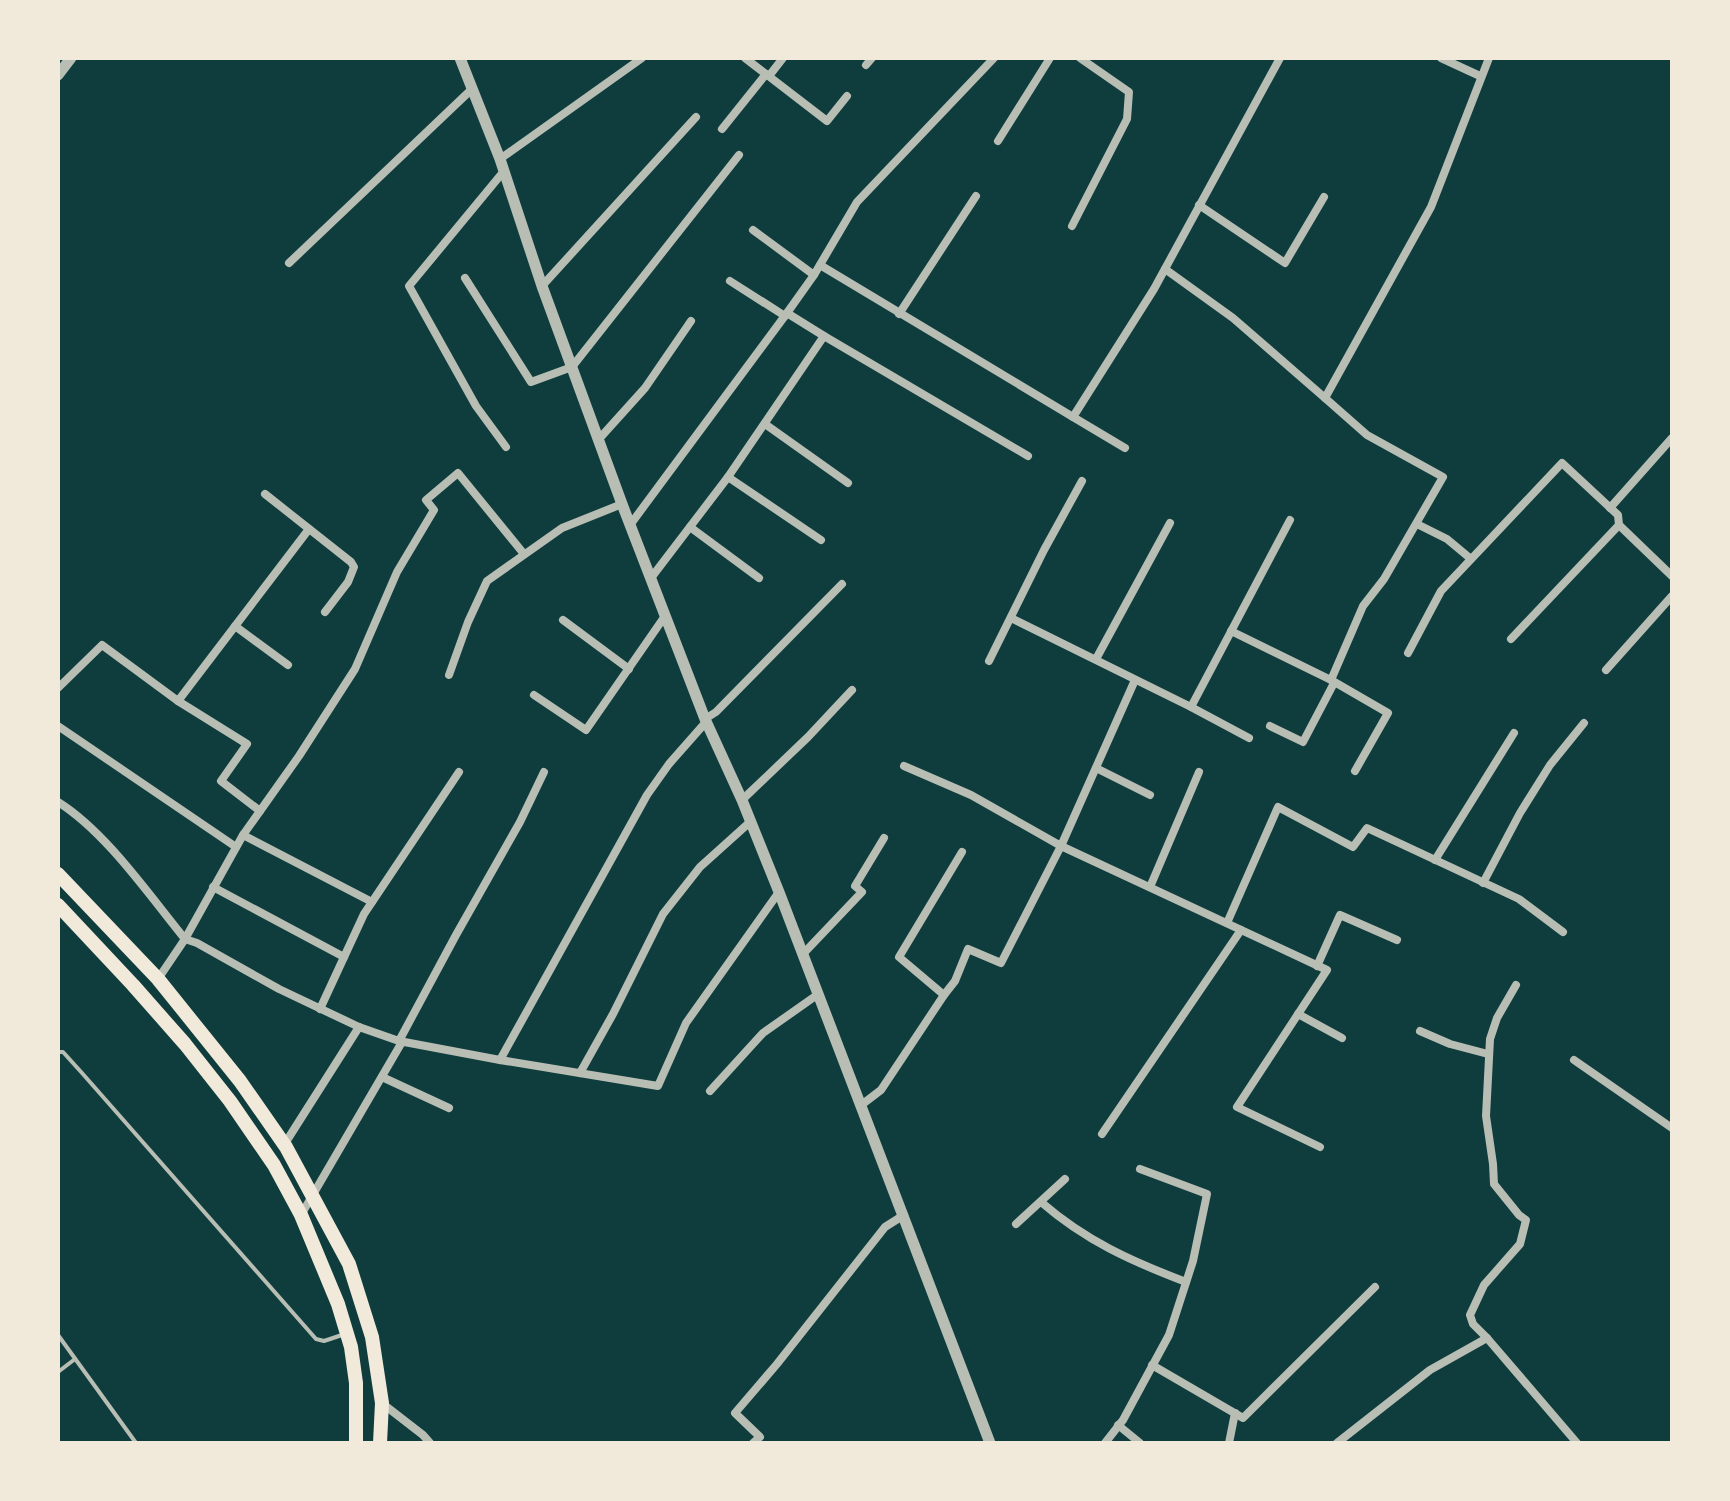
<svg xmlns="http://www.w3.org/2000/svg" width="1730" height="1501" viewBox="0 0 1730 1501" font-family="Georgia,serif">
  <style>
    .lines { fill: none; stroke-linecap: round; stroke-linejoin: round }
    .service { stroke: #b8beb3; stroke-width: 4 }
    .minor { stroke: #b8beb3; stroke-width: 8 }
    .tertiary { stroke: #b8beb3; stroke-width: 11 }
    .trunk { stroke: #f1e9da; stroke-width: 14 }
  </style>
  <rect width="100%" height="100%" fill="#0f3d3e"/>
  <g class="lines">
    <g class="service">
      <polyline points="58,1052 63,1052 82,1073 316,1339 324,1341 345,1334"/>
      <polyline points="58,1335 136,1443"/>
      <polyline points="58,1372 75,1359"/>
    </g>
    <g class="minor">
      <polyline points="745,58 827,121 847,96"/>
      <polyline points="1441,58 1480,76"/>
      <polyline points="866,65 872,58"/>
      <polyline points="769,76 783,58"/>
      <polyline points="722,129 766,74"/>
      <polyline points="998,141 1050,58"/>
      <polyline points="500,159 642,58"/>
      <polyline points="504,171 409,286 476,406 506,447"/>
      <polyline points="1199,205 1285,263 1324,197"/>
      <polyline points="1072,226 1127,119 1129,92 1080,58"/>
      <polyline points="753,230 814,275"/>
      <polyline points="289,263 472,89"/>
      <polyline points="820,265 1073,417 1154,289 1280,58"/>
      <polyline points="1165,269 1233,318 1325,398 1431,207 1489,58"/>
      <polyline points="465,278 531,382 572,367 739,155"/>
      <polyline points="730,281 785,316"/>
      <polyline points="542,286 696,117"/>
      <polyline points="787,313 824,336"/>
      <polyline points="899,314 976,196"/>
      <polyline points="1325,398 1367,435 1443,477 1384,579 1363,606 1331,680"/>
      <polyline points="1073,417 1125,448"/>
      <polyline points="765,424 848,483"/>
      <polyline points="599,439 645,388 691,321"/>
      <polyline points="728,477 821,540"/>
      <polyline points="265,494 351,562 354,567 348,582 325,612"/>
      <polyline points="1610,508 1672,438"/>
      <polyline points="1417,524 1447,539 1471,559"/>
      <polyline points="630,525 787,313 814,275 857,202 994,58"/>
      <polyline points="690,527 759,578"/>
      <polyline points="651,578 728,477 824,336 1028,456"/>
      <polyline points="1011,618 1191,707 1290,520"/>
      <polyline points="563,620 629,669"/>
      <polyline points="235,626 288,665"/>
      <polyline points="1231,631 1331,680 1388,713 1355,771"/>
      <polyline points="1511,639 1619,525"/>
      <polyline points="1408,653 1441,591 1562,463 1618,515 1619,525 1672,576"/>
      <polyline points="1096,659 1170,523"/>
      <polyline points="989,661 1044,550 1082,481"/>
      <polyline points="1606,670 1672,596"/>
      <polyline points="449,675 468,622 487,581 562,528 622,504"/>
      <polyline points="58,688 102,645 178,701 247,744 221,781 260,811"/>
      <polyline points="534,695 586,730 665,616"/>
      <polyline points="178,701 309,529"/>
      <polyline points="1191,707 1249,738"/>
      <polyline points="705,719 716,712 842,584"/>
      <polyline points="58,726 236,847"/>
      <polyline points="1270,726 1303,742 1334,683"/>
      <polyline points="904,766 971,795 1061,846 1327,970 1237,1107 1320,1147"/>
      <polyline points="1096,768 1150,795"/>
      <polyline points="742,800 808,737 852,690"/>
      <path d="M58,802C106,832 149,895 185,939L197,943L279,989L359,1027L399,1041L500,1060L658,1086L686,1023L779,892"/>
      <polyline points="243,835 372,902"/>
      <polyline points="1435,860 1514,733"/>
      <polyline points="1483,883 1520,813 1550,765 1584,723"/>
      <polyline points="213,887 344,957"/>
      <polyline points="1150,887 1199,772"/>
      <polyline points="1227,923 1278,807 1353,847 1367,828 1519,899 1563,932"/>
      <polyline points="802,955 862,892 855,886 884,838"/>
      <polyline points="1317,966 1340,915 1397,940"/>
      <polyline points="158,979 185,939 243,835 299,756 355,669 397,572 434,510 426,500 458,473 524,554"/>
      <polyline points="1516,985 1497,1018 1490,1039 1486,1116 1493,1164 1494,1184 1519,1215 1526,1220 1520,1244 1484,1285 1470,1315 1473,1324 1487,1338 1577,1443"/>
      <polyline points="944,995 899,957 962,852"/>
      <polyline points="320,1009 364,914 459,772"/>
      <polyline points="1298,1014 1342,1038"/>
      <polyline points="1420,1031 1450,1044 1488,1054"/>
      <polyline points="399,1041 456,935 520,822 544,772"/>
      <polyline points="500,1060 647,795 669,764 706,722"/>
      <polyline points="1574,1060 1672,1128"/>
      <polyline points="580,1073 613,1014 663,914 700,867 750,822"/>
      <polyline points="382,1077 449,1108"/>
      <polyline points="710,1091 763,1033 817,995"/>
      <polyline points="860,1106 881,1090 944,995 955,981 968,949 1001,963 1061,846 1135,680"/>
      <polyline points="1102,1134 1241,930"/>
      <polyline points="284,1145 359,1027"/>
      <path d="M1041,1202C1086,1241 1131,1261 1186,1282"/>
      <polyline points="301,1215 402,1042"/>
      <polyline points="1016,1224 1065,1179"/>
      <polyline points="1152,1365 1243,1418 1375,1287"/>
      <polyline points="383,1404 423,1435 430,1443"/>
      <polyline points="1118,1425 1140,1443"/>
      <polyline points="753,1443 760,1437 735,1413 777,1364 885,1227 904,1215"/>
      <polyline points="1105,1443 1123,1420 1169,1335 1193,1261 1207,1194 1140,1169"/>
      <polyline points="1229,1443 1235,1413"/>
      <polyline points="1337,1443 1430,1370 1487,1338"/>
    </g>
    <g class="tertiary">
      <polyline points="460,58 500,159 542,286 622,504 705,719 742,800 779,892 990,1443"/>
      <polyline points="58,75 71,58"/>
    </g>
    <g class="trunk">
      <polyline points="58,874 158,979 240,1081 286,1147 349,1264 372,1337 382,1403 380,1443"/>
      <polyline points="58,905 133,985 185,1044 230,1101 274,1165 301,1215 338,1304 351,1347 356,1383 356,1443"/>
    </g>
  </g>
  <rect width="1730" height="1501" fill="none" stroke="#f1e9da" stroke-width="120"/>
</svg>
